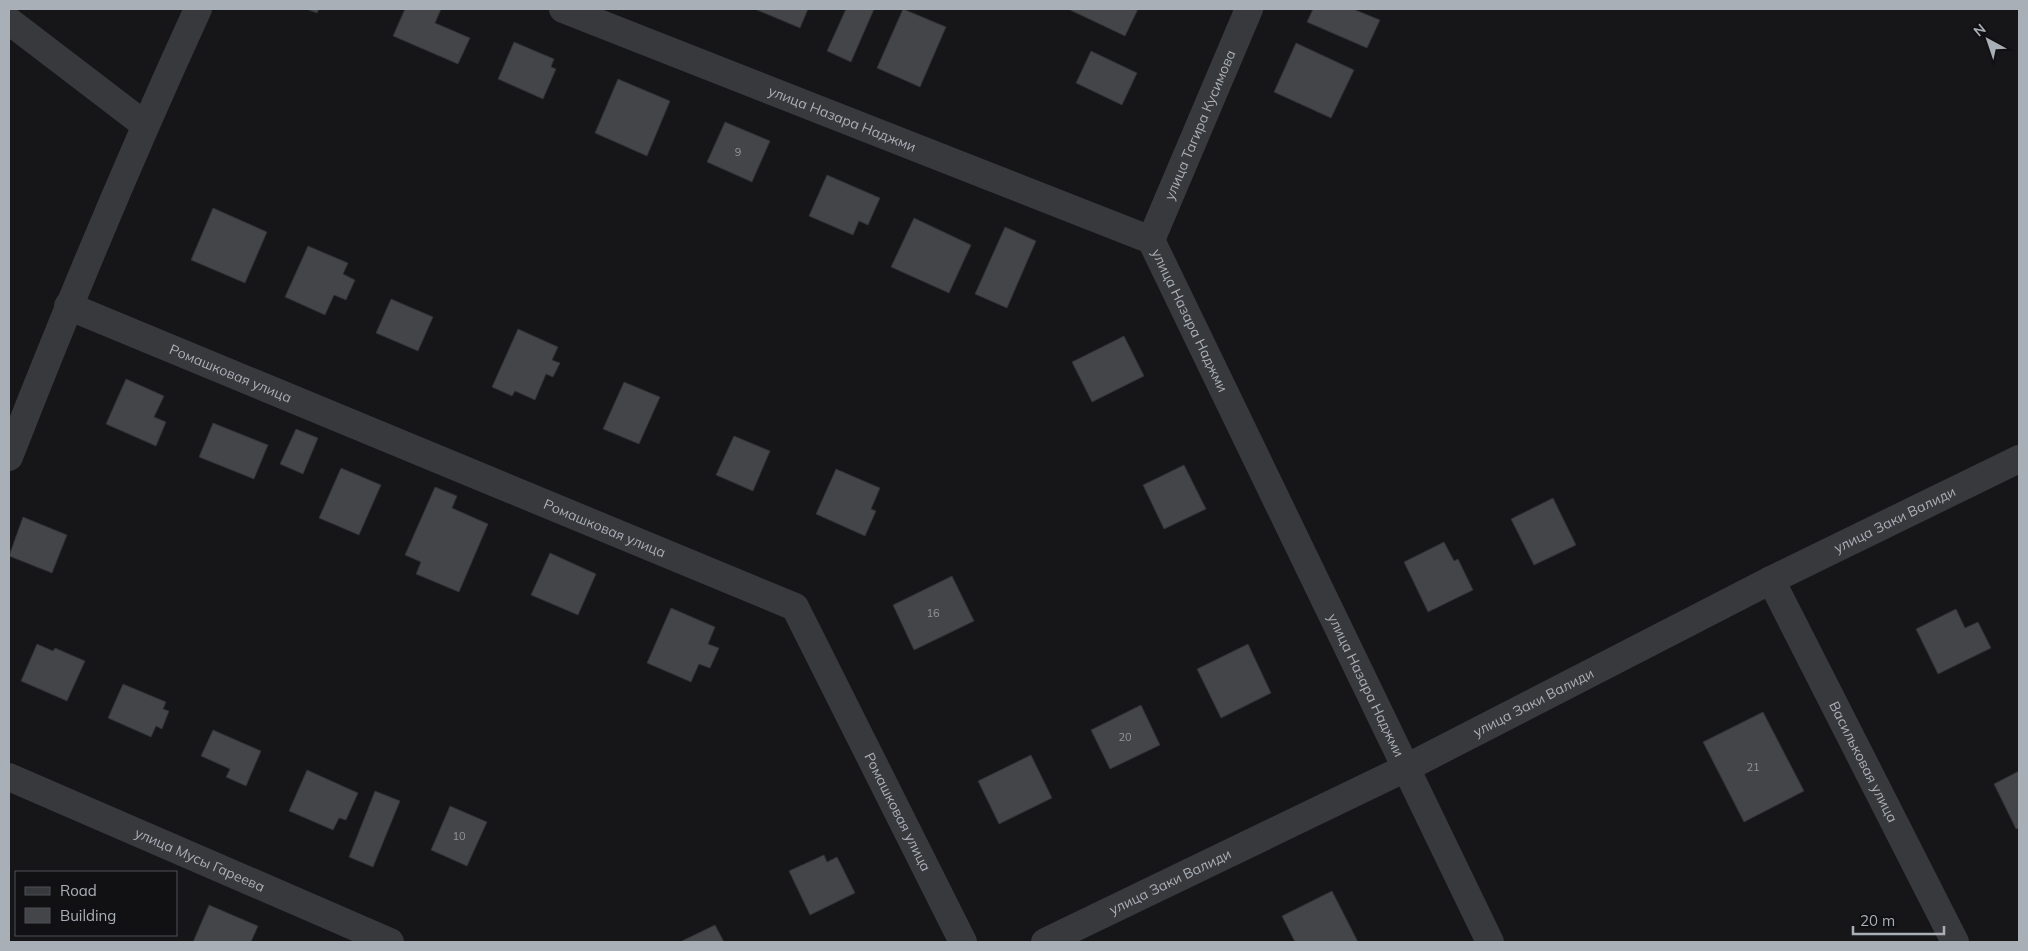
<svg xmlns="http://www.w3.org/2000/svg" width="2028" height="951" viewBox="0 0 2028 951" font-family="Mulish,sans-serif">
  <style>
    .building { fill: #434548; stroke: #303134 }
    .lines { fill: none; stroke-linecap: round; stroke-linejoin: round }
    .minor { stroke: #38393d; stroke-width: 28 }
    .labels { text-anchor: middle; stroke-width: 4; stroke-linejoin: round; paint-order: stroke }
    .number-label { font-size: 11px; fill: #90949b }
    .street-label { font-size: 14px; fill: #a9afb7; stroke: #111113 }
  </style>
  <rect width="100%" height="100%" fill="#161618"/>
  <g class="building">
    <polygon points="306,9 319,9 317,13"/>
    <polygon points="405,9 441,9 435,23 470,38 458,64 393,36"/>
    <polygon points="758,9 808,9 800,28 757,10"/>
    <polygon points="846,9 874,9 851,62 827,51"/>
    <polygon points="903,9 946,27 920,87 877,68"/>
    <polygon points="1068,9 1138,9 1125,36"/>
    <polygon points="1313,9 1353,9 1380,20 1367,48 1307,22"/>
    <polygon points="514,42 554,59 551,67 556,69 543,99 498,79"/>
    <polygon points="1296,43 1354,70 1331,118 1274,92"/>
    <polygon points="1091,51 1137,73 1122,105 1076,83"/>
    <polygon points="618,79 670,101 647,156 595,133"/>
    <polygon points="725,122 770,141 752,182 707,162"/>
    <polygon points="827,175 880,198 868,225 859,221 853,235 809,216"/>
    <polygon points="213,208 267,232 245,283 191,260"/>
    <polygon points="914,218 971,245 949,293 891,267"/>
    <polygon points="1005,227 1036,241 1007,308 975,294"/>
    <polygon points="308,246 348,263 343,274 355,280 346,300 334,295 325,315 285,297"/>
    <polygon points="391,299 433,317 418,351 376,333"/>
    <polygon points="518,329 558,347 552,360 560,363 553,377 546,374 535,400 515,391 512,396 492,387"/>
    <polygon points="1124,336 1144,376 1092,402 1072,362"/>
    <polygon points="126,379 164,396 154,417 166,422 156,446 106,424"/>
    <polygon points="624,382 660,397 639,444 603,429"/>
    <polygon points="213,423 268,445 254,479 199,457"/>
    <polygon points="296,429 318,438 303,474 280,464"/>
    <polygon points="734,436 770,451 753,491 716,475"/>
    <polygon points="1184,465 1206,509 1164,529 1143,485"/>
    <polygon points="341,468 381,485 359,535 319,518"/>
    <polygon points="836,469 880,488 871,509 876,511 865,536 816,514"/>
    <polygon points="435,487 457,496 452,508 488,524 459,592 416,574 421,562 405,555"/>
    <polygon points="1553,498 1576,545 1534,565 1511,519"/>
    <polygon points="23,517 67,535 52,573 9,556"/>
    <polygon points="1444,542 1454,561 1458,559 1473,590 1428,612 1404,562"/>
    <polygon points="550,553 596,574 578,615 531,595"/>
    <polygon points="952,576 974,621 914,650 893,605"/>
    <polygon points="671,608 715,627 708,644 719,648 710,668 699,664 691,682 647,663"/>
    <polygon points="1956,609 1965,628 1978,622 1991,648 1938,674 1916,629"/>
    <polygon points="37,644 53,651 55,648 85,661 67,701 21,681"/>
    <polygon points="1248,644 1271,693 1221,718 1197,669"/>
    <polygon points="123,684 166,702 163,709 169,711 162,729 156,726 151,737 108,718"/>
    <polygon points="1141,705 1160,745 1110,769 1091,730"/>
    <polygon points="1763,712 1804,791 1744,822 1703,742"/>
    <polygon points="213,730 261,751 246,786 226,777 230,769 201,756"/>
    <polygon points="1031,755 1052,798 999,824 978,781"/>
    <polygon points="307,770 358,793 346,820 339,818 333,830 289,811"/>
    <polygon points="2019,771 2019,828 2016,829 1994,784"/>
    <polygon points="375,791 400,801 373,867 349,857"/>
    <polygon points="450,806 487,822 467,866 431,850"/>
    <polygon points="824,855 827,862 837,857 855,893 810,915 789,871"/>
    <polygon points="1332,891 1358,942 1295,942 1282,916"/>
    <polygon points="209,905 258,926 251,942 193,942"/>
    <polygon points="715,925 724,942 682,942 682,941"/>
  </g>
  <g class="lines">
    <g class="minor">
      <path id="s1" d="M563,9L1151,240L1490,942"/>
      <polyline points="9,21 145,125"/>
      <path id="s2" d="M1151,240L1249,9"/>
      <path id="s3" d="M68,306L795,607L963,942"/>
      <path d="M9,457C68,306 130,157 198,9"/>
      <path id="s4" d="M1771,580L1955,942"/>
      <path id="s5" d="M9,777L390,942"/>
      <path id="s6" d="M1045,942L1406,768L1771,580L2019,459"/>
    </g>
  </g>
  <g class="labels">
    <g class="number-label">
      <text x="738" y="156">9</text>
      <text x="933" y="617">16</text>
      <text x="1125" y="741">20</text>
      <text x="1753" y="771">21</text>
      <text x="459" y="840">10</text>
    </g>
    <g class="street-label">
      <text dy="5" stroke="none"><textPath href="#s1" startOffset="300">улица Назара Наджми</textPath></text>
      <text dy="5" stroke="none"><textPath href="#s2" startOffset="125">улица Тагира Кусимова</textPath></text>
      <text dy="5" stroke="none"><textPath href="#s1" startOffset="721">улица Назара Наджми</textPath></text>
      <text dy="5" stroke="none"><textPath href="#s3" startOffset="176">Ромашковая улица</textPath></text>
      <text dy="5" stroke="none"><textPath href="#s6" startOffset="949">улица Заки Валиди</textPath></text>
      <text dy="5" stroke="none"><textPath href="#s3" startOffset="581">Ромашковая улица</textPath></text>
      <text dy="5" stroke="none"><textPath href="#s1" startOffset="1126">улица Назара Наджми</textPath></text>
      <text dy="5" stroke="none"><textPath href="#s6" startOffset="544">улица Заки Валиди</textPath></text>
      <text dy="5" stroke="none"><textPath href="#s4" startOffset="204">Васильковая улица</textPath></text>
      <text dy="5" stroke="none"><textPath href="#s3" startOffset="1016">Ромашковая улица</textPath></text>
      <text dy="5" stroke="none"><textPath href="#s5" startOffset="208">улица Мусы Гареева</textPath></text>
      <text dy="5" stroke="none"><textPath href="#s6" startOffset="139">улица Заки Валиди</textPath></text>
    </g>
  </g>
  <rect width="2028" height="951" fill="none" stroke="#a9afb7" stroke-width="20"/>
  <rect x="15" y="871" width="162" height="65" fill="#111113" stroke="#4e5055"/>
  <rect x="25" y="887" width="25" height="8" fill="#38393d" stroke="#4e5055"/>
  <text x="60" y="896" font-size="15" fill="#a9afb7">Road</text>
  <rect x="25" y="908" width="25" height="15" fill="#434548" stroke="#4e5055"/>
  <text x="60" y="921" font-size="15" fill="#a9afb7">Building</text>
  <g transform="translate(1988 40) rotate(320)" stroke="#111113" stroke-width="4" paint-order="stroke">
  <path d="M0-4L9 19L0 12L-9 19Z" fill="#a9afb7"/>
  <text y="-8" font-size="14" font-weight="bold" text-anchor="middle" fill="#a9afb7">N</text>
  </g>
  <path d="M1853 926v8h91v-8" fill="none" stroke="#a9afb7" stroke-width="2.5"/>
  <text x="1860" y="926" font-size="15" fill="#a9afb7" stroke="#111113" stroke-width="4" paint-order="stroke">20 m</text>
</svg>
